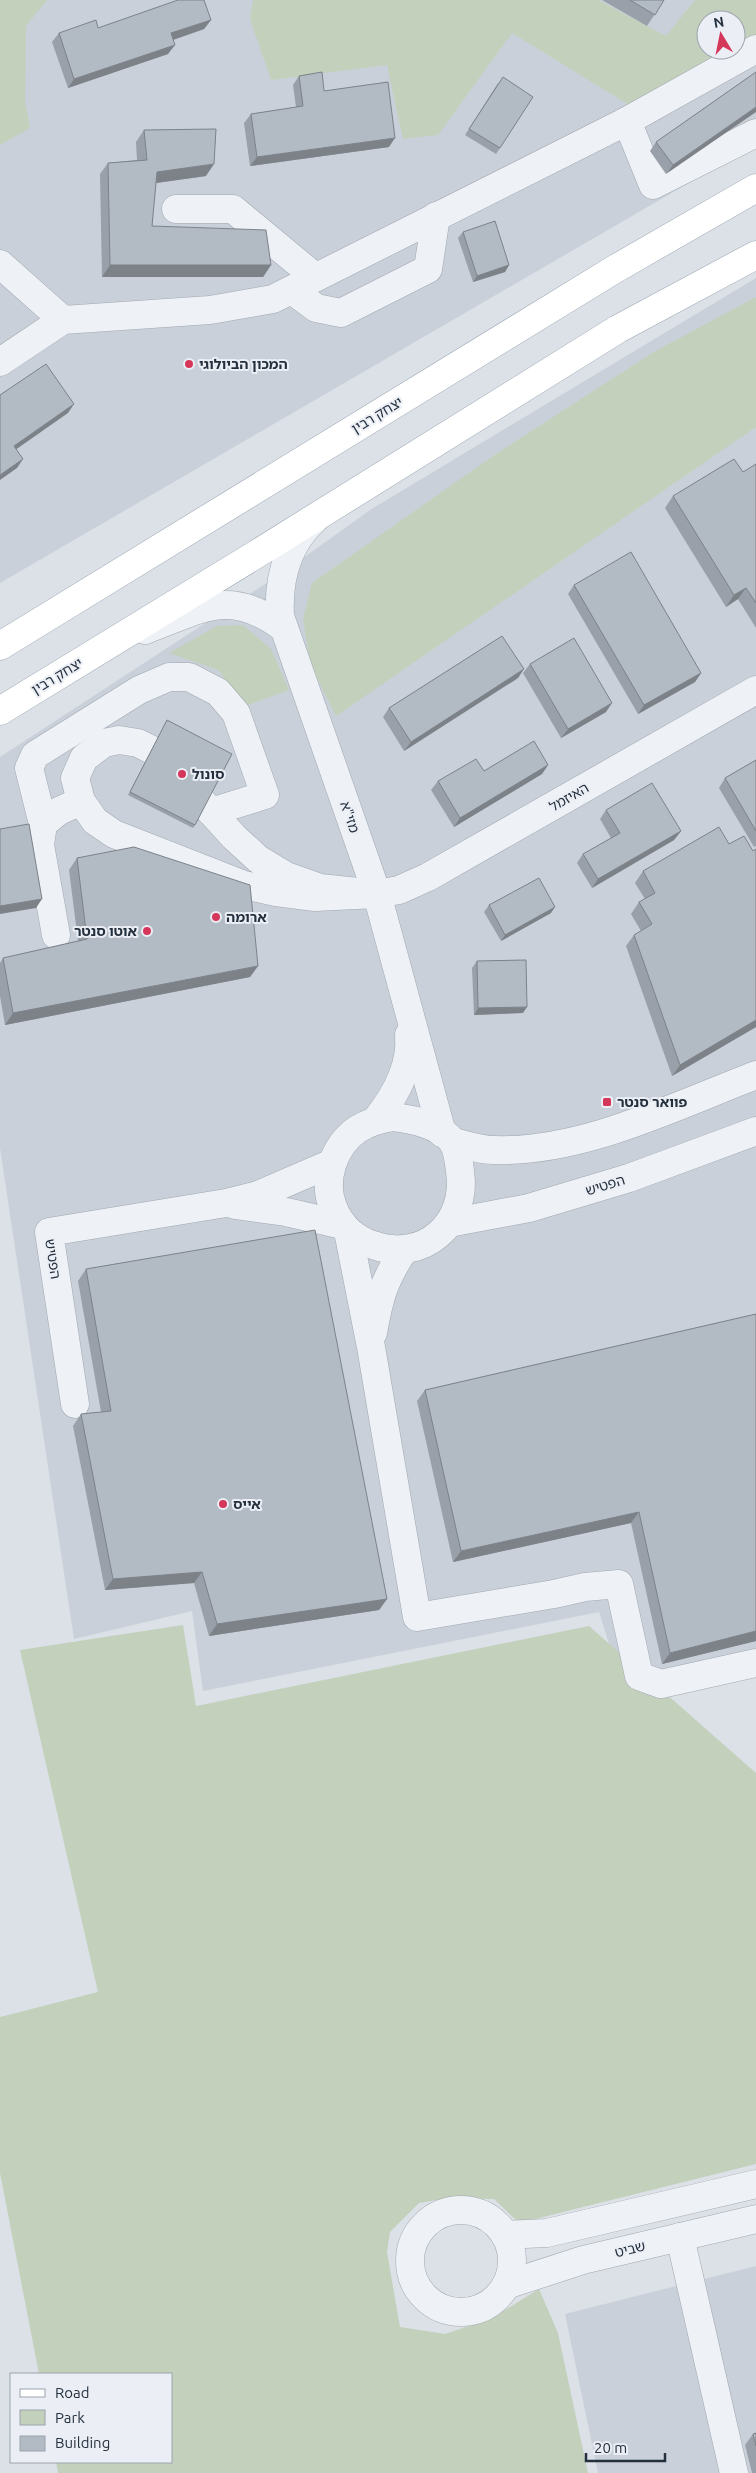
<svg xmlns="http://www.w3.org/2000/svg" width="756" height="2473" viewBox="0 0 756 2473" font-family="Ubuntu,'Noto Sans Hebrew',sans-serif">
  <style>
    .built { fill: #c9d0d9; fill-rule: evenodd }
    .green { fill: #c3d1bc }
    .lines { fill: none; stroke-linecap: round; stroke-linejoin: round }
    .minor-casing { stroke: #a1a8b1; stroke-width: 29 }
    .major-casing { stroke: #9aa6b3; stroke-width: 29 }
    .minor { stroke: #eef1f5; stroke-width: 28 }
    .major { stroke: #fff; stroke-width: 28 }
    .wall { fill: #99a0a9 }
    .shaded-wall { fill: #7d8289 }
    .building { fill: #b2bac4; stroke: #7d8289 }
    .poi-dot { fill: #d5375a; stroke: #ebeff5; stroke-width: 2 }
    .labels { text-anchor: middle; stroke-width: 4; stroke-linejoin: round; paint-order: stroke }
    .poi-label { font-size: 14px; font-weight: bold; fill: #25303e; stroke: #ebeff5; text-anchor: start }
    .street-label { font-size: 14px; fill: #25303e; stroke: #ebeff5 }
  </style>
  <rect width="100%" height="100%" fill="#dbe1e7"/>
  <g class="built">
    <path d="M0,0H756V144L0,583ZM706,20H736V50H706Z"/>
    <polygon points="756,278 756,1674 628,1704 599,1612 203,1691 192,1611 74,1639 0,1148 0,757 288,569 370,510"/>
    <polygon points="756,2266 756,2473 598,2473 565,2314"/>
  </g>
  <g class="green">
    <polygon points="0,0 47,0 26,26 25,101 30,128 0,145"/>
    <polygon points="253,0 598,0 666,36 695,0 756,0 756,35 736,48 736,20 706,20 706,50 733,50 634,108 512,33 438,135 403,139 387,65 271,80 250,19"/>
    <polygon points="756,297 756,427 336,716 310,664 303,619 312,583 493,456 652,353"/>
    <polygon points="243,625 271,649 289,690 245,706 218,670 169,653 217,626"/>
    <polygon points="183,1625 196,1706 589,1626 756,1773 756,2164 519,2223 494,2199 450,2198 419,2203 390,2232 387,2252 400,2327 445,2334 492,2318 539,2289 558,2333 588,2473 58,2473 56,2462 171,2462 171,2374 39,2374 0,2173 0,2017 98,1992 20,1650"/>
  </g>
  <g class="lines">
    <g class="minor-casing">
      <g id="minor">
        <polyline points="627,121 756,49"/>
        <polyline points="176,209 233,209 315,277"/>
        <polyline points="0,264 63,320"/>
        <polyline points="292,290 316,308 341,313 428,269 436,216"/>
        <polyline points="0,362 63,320 210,310 273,299 627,121 653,185 756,133"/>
        <path d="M315,519C286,545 278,579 280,616L377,894L442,1133"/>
        <path d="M145,630C203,609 229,587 284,628"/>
        <polyline points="43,824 29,768 35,755 139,690 169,677 189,677 218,692 236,713 265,795 211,812"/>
        <polyline points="377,894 320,888 286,876 258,859 234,837 158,753 138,743 119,740 104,743 84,758 75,778 81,801 95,821 114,834 244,885 276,892 315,897 377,894 399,890 428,877 756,690"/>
        <polyline points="56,935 40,845 43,824 59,811 81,801"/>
        <path d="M393,1117C412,1119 440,1125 452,1141C457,1148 459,1162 460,1171C468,1223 424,1263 373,1245C354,1239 340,1225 333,1207C322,1180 334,1145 358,1129C369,1122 381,1119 393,1117Z"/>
        <path d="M376,1120C395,1096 412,1066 409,1035"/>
        <path d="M453,1142C466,1145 480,1150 494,1150C582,1153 675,1106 756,1075"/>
        <polyline points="235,1205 286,1212 343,1225"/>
        <polyline points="449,1223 529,1208 629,1178 756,1131"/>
        <polyline points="348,1231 371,1347 417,1617 554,1594 585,1587 619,1584 639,1676 661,1684 756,1663"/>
        <path d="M373,1333C379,1298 384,1280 404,1250"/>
        <polyline points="75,1404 49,1232 226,1203 258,1195 332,1163"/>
        <circle cx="461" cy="2261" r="51"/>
        <polyline points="505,2235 547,2233 756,2184"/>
        <polyline points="680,2237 734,2473"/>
        <polyline points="506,2285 583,2260 756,2219"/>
      </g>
    </g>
    <g class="major-casing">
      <g id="major">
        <polyline points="0,646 615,269 756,188"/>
        <polyline points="0,711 255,555 618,329 756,255"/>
      </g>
    </g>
    <use href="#minor" class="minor"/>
    <use href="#major" class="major"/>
  </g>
  <g class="wall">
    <polygon points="602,0 664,0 647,26"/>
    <polygon points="211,20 204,29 173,40 168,54 68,88 52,42 59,33 98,28"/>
    <polygon points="756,72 666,174 650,151 656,142"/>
    <polygon points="299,76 324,91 389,147 250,166 244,123 251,114 296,107 293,85"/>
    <polygon points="498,83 500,148 496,154 465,135"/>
    <polygon points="144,130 206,176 156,183 152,226 271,265 263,277 102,277 100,174 108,163 137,160 136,142"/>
    <polygon points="463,232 509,265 505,272 473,282 458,238"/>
    <polygon points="756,464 756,628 738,599 726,607 665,508 673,496 743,472"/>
    <polygon points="574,585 701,673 695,682 638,714 568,594"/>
    <polygon points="530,664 606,712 561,738 523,673"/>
    <polygon points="518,678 404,751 383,717 389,708"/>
    <polygon points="167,720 195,825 193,828 128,795"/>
    <polygon points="756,760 756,846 754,847 719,788 725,778"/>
    <polygon points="548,765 542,774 454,827 431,790 438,781 484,771"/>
    <polygon points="606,810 681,831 674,840 592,888 577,863 583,854 611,838 600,819"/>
    <polygon points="729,844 753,851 756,849 756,1027 672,1076 626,946 634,935 641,931 631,914 639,902 645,899 635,883 643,871"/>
    <polygon points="77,858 258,966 250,977 5,1025 0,996 0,963 3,958 78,941 69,870"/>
    <polygon points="489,905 551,913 501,941 484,912"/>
    <polygon points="477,961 523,1013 474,1015 472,968"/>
    <polygon points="86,1269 387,1599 379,1610 209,1636 194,1583 105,1590 73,1426 81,1414 101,1412 78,1281"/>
    <polygon points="756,1314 756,1641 662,1664 631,1523 453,1562 417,1401 425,1390"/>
    <polygon points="756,2433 756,2473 752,2473 745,2445 753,2434"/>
  </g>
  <g class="shaded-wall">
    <polygon points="211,20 204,29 164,43 171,33"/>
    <polygon points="175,45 168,54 68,88 74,79"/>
    <polygon points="756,107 756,112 666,174 673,165"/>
    <polygon points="395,138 389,147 250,166 257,157"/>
    <polygon points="214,164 206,176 149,184 157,172"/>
    <polygon points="110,265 271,265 263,277 102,277"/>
    <polygon points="509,265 505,272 473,282 477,276"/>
    <polygon points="74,404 68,413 8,455 14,446"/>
    <polygon points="23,459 17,468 0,480 0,475"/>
    <polygon points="746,588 738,599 726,607 734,595"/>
    <polygon points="524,669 518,678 404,751 411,742"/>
    <polygon points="701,673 695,682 638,714 644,705"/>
    <polygon points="612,703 606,712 561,738 568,729"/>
    <polygon points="548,765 542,774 454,827 460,818"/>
    <polygon points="681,831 674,840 592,888 598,879"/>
    <polygon points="42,899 36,908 0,914 0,906"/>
    <polygon points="555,907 551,913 501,941 505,935"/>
    <polygon points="258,966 250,977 5,1025 13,1013"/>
    <polygon points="527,1007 523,1013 474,1015 478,1008"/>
    <polygon points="756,1020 756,1027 672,1076 680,1065"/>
    <polygon points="639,1512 631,1523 453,1562 461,1551"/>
    <polygon points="202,1572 194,1583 105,1590 113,1579"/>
    <polygon points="387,1599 379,1610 209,1636 217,1624"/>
    <polygon points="756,1631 756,1641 662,1664 670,1653"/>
  </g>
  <g class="building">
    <polygon points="178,0 204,0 211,20 171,33 175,45 74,79 59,33 96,20 98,28"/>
    <polygon points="630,0 664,0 655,15"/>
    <polygon points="322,72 324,91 388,82 395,138 257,157 251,114 303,106 299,76"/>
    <polygon points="756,72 756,107 673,165 656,142"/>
    <polygon points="503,77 533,97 500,148 469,129"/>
    <polygon points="216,129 214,164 157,172 152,226 266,230 271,265 110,265 108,163 147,160 144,130"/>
    <polygon points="495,221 509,265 477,276 463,232"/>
    <polygon points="46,364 74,404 14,446 23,459 0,475 0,395"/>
    <polygon points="734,459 743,472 756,464 756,603 746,588 734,595 673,496"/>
    <polygon points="631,552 701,673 644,705 574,585"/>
    <polygon points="502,636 524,669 411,742 389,708"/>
    <polygon points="574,638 612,703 568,729 530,664"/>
    <polygon points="167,720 232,754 195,825 130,792"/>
    <polygon points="534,741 548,765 460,818 438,781 476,759 484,771"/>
    <polygon points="756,760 756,831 725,778"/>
    <polygon points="652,783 681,831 598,879 583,854 620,833 606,810"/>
    <polygon points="29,824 42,899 0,906 0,829"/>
    <polygon points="719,827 729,844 744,836 753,851 756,849 756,1020 680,1065 634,935 652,924 639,902 655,893 643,871"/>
    <polygon points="134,847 250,885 258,966 13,1013 3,958 87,939 77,858"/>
    <polygon points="539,878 555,907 505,935 489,905"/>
    <polygon points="526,960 527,1007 478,1008 477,961"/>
    <polygon points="315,1230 387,1599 217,1624 202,1572 113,1579 81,1414 111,1411 86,1269"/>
    <polygon points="756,1314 756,1631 670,1653 639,1512 461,1551 425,1390"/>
    <polygon points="756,2433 756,2446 753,2434"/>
  </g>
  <g class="poi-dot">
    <circle cx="189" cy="364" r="5"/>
    <circle cx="182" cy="774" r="5"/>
    <circle cx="216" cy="917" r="5"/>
    <circle cx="147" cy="931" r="5"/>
    <rect x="602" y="1097" width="10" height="10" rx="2.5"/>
    <circle cx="223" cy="1504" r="5"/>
  </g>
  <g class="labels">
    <g class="poi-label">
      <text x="199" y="369">המכון הביולוגי</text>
      <text x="192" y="779">סונול</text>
      <text x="226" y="922">ארומה</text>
      <text x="137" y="936" text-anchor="end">אוטו סנטר</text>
      <text x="617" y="1107">פוואר סנטר</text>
      <text x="233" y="1509">אייס</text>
    </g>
    <g class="street-label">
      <text transform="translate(377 415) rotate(-31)" y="5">יצחק רבין</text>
      <text transform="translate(57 676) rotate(-31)" y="5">יצחק רבין</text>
      <text transform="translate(569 797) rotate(-30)" y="5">האיזמל</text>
      <text transform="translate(350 817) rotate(71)" y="5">מזי"א</text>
      <text transform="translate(605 1185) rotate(-17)" y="5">הפטיש</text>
      <text transform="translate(53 1259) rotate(81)" y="5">הפטיש</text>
      <text transform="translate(630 2249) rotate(-14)" y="5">שביט</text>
    </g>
  </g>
  <rect x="10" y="2373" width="162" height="90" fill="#ebeff5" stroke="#9ca3ac"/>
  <rect x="20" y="2389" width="25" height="8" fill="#ffffff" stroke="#9ca3ac"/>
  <text x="55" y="2398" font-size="15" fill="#25303e">Road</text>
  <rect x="20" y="2410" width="25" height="15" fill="#c3d1bc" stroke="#9ca3ac"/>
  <text x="55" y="2423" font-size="15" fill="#25303e">Park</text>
  <rect x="20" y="2436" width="25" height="15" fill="#b2bac4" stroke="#9ca3ac"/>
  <text x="55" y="2448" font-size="15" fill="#25303e">Building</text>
  <g transform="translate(721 35) rotate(350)"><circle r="24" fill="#ebeff5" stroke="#9ca3ac"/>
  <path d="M0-4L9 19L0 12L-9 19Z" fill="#d5375a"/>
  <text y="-8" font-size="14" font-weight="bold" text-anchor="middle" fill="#25303e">N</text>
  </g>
  <path d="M586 2453v8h79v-8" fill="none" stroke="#25303e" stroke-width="2.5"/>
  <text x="594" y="2453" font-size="15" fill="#25303e" stroke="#ebeff5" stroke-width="4" paint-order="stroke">20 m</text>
</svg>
